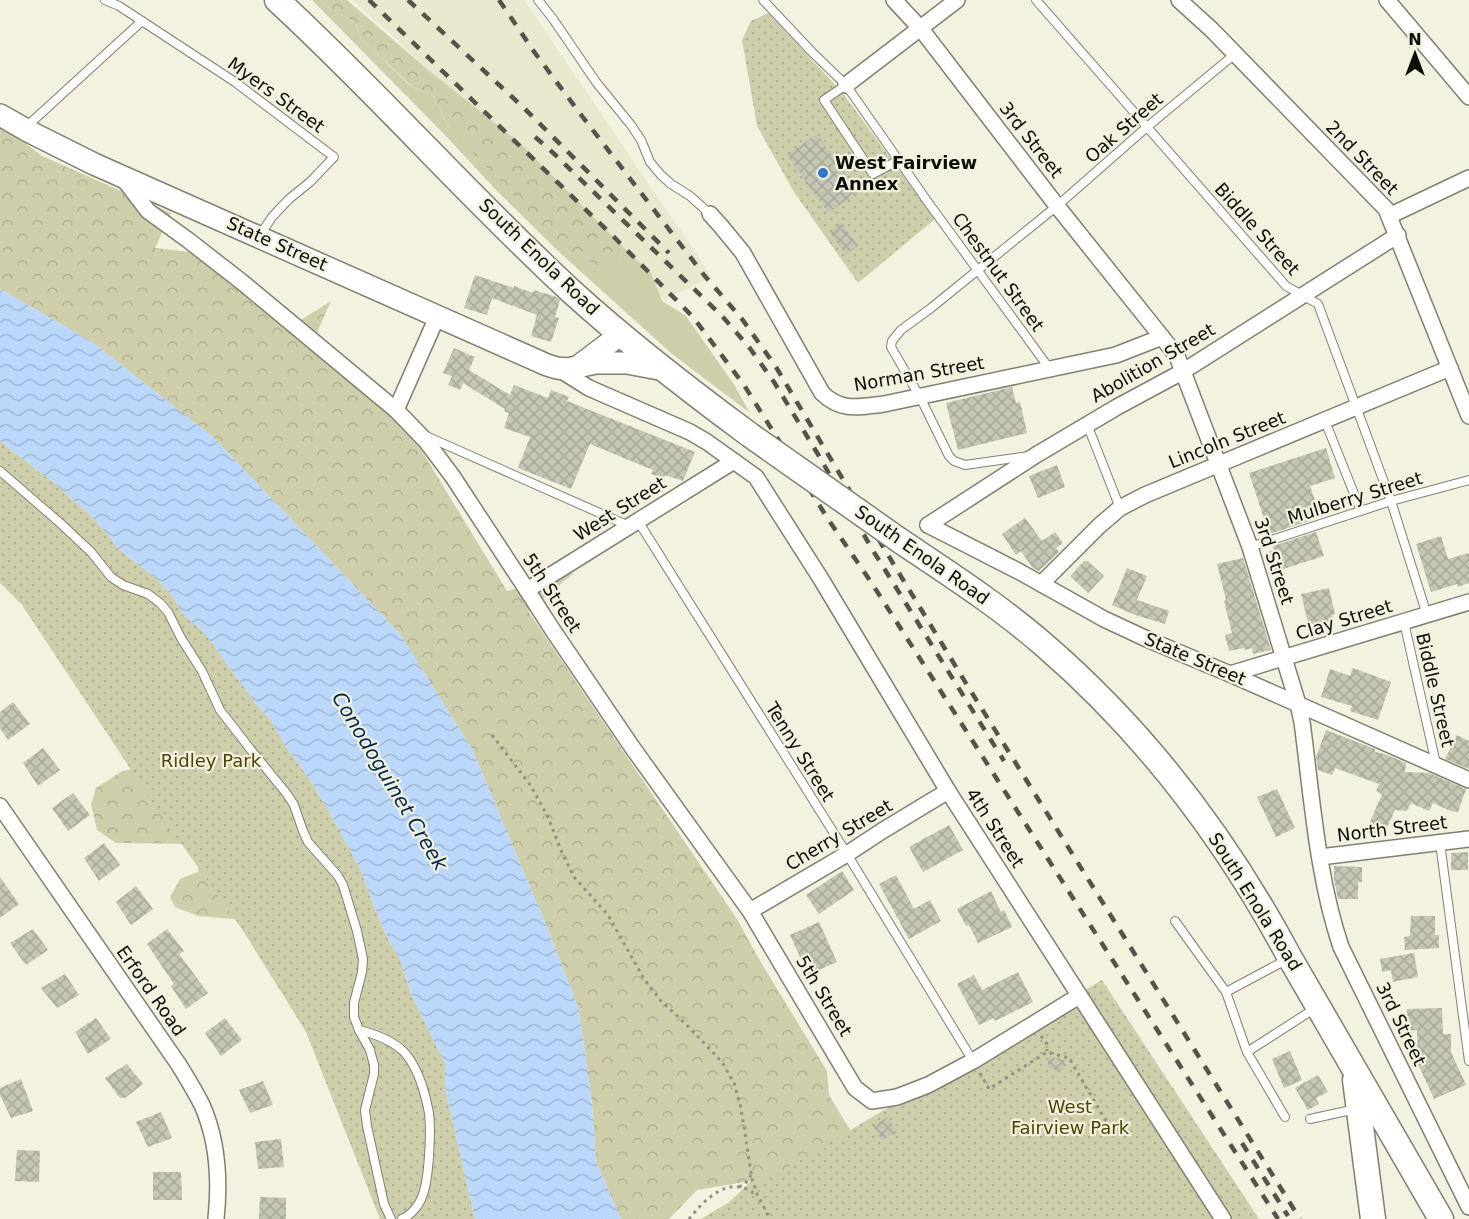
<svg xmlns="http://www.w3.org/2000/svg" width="1469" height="1219" viewBox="0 0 1469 1219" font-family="'DejaVu Sans',sans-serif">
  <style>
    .built { fill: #e8e8cf }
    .grass { fill: #cfceab }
    .forest { fill: url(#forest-crowns) }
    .park { fill: url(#park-dots) }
    .water { fill: url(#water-waves) }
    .building { fill: url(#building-cross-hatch) }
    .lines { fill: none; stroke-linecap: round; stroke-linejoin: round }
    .service-casing { stroke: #818070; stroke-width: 10 }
    .minor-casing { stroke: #818070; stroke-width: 18 }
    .secondary-casing { stroke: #818070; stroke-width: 24 }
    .primary-casing { stroke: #818070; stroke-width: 27 }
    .path { stroke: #929185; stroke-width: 3; stroke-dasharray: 3 4.5; stroke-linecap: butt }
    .service { stroke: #fff; stroke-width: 8 }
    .minor { stroke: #fff; stroke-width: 15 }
    .secondary { stroke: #fff; stroke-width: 21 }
    .primary { stroke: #fff; stroke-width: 24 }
    .rail { stroke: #54544a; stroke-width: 4.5; stroke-dasharray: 10 10; stroke-linecap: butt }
    .primary-bridge-casing { stroke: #818070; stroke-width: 27; stroke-linecap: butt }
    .primary-bridge { stroke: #fff; stroke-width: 24 }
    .poi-dot { fill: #2d79c9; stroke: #f3f2e1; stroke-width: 2 }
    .labels { text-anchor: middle; stroke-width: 4.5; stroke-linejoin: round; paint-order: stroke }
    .street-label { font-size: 18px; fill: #0e0e08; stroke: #f3f2e1 }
    .poi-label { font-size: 18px; font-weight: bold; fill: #0e0e08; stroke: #f3f2e1; text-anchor: start }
    .park-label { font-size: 18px; fill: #494501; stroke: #f3f2e1 }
    .water-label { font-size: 20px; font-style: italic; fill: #042a50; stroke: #f3f2e1 }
  </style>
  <defs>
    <pattern id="forest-crowns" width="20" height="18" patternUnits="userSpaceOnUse" patternTransform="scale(1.5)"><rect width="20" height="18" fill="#cfceab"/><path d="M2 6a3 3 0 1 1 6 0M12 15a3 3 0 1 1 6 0" fill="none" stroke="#b1b092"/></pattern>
    <pattern id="park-dots" width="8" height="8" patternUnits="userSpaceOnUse" patternTransform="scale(1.5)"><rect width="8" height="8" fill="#cfceab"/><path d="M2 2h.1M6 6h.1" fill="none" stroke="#b1b092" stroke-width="1.8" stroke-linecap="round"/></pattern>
    <pattern id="water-waves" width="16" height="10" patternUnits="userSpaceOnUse" patternTransform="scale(1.5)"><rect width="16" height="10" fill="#bbd8fa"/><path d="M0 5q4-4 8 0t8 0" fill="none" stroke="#a0b8d5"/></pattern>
    <pattern id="building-cross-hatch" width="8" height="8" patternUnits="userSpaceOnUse" patternTransform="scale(1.5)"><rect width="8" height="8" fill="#c5c5b4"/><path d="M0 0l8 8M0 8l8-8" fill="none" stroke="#a8a899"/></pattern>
  </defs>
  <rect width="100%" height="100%" fill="#f3f2e1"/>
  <polygon class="built" points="352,0 524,0 712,277 664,300 397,40"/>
  <polygon class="grass" points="312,0 320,0 328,7 356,23 360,38 412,87 433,95 449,128 619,262 623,247 651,273 662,301 686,316 733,383 750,413 672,354 558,251 494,188 446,136"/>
  <g class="forest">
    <polygon points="320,0 347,0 427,69 521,144 623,247 619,262 601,267 567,251 449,128 433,95 413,87 360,38 356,23 328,7"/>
    <polygon points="0,123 42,156 171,213 155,248 206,254 285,330 331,301 312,344 409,430 507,591 574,573 528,611 737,919 759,959 827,1071 829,1095 852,1133 712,1219 751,1181 697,1190 669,1219 621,1219 596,1162 592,1104 579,1010 549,932 472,749 400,634 213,437 92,342 0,289"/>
    <polygon points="148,766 244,920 198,916 175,907 170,897 180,879 198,872 197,859 188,844 116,843 97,830 91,804 96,788 122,771"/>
  </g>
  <g class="park">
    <polygon points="768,13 842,92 935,219 858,283 794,192 757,126 742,40 751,21"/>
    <polygon points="0,441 54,483 88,513 110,537 117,548 157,579 174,598 184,616 203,631 257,705 269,718 285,745 310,780 330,813 360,869 379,919 390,943 400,959 411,994 445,1063 445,1088 475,1219 380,1219 306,1032 242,929 161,815 22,605 0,583"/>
    <polygon points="1102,980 1259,1219 701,1219"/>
  </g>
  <polygon class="water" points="0,289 92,342 213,437 400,634 472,749 549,932 579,1010 592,1104 596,1162 621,1219 475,1219 445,1088 445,1063 411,994 400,959 390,943 379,919 360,869 330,813 310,780 285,745 269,718 257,705 203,631 184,616 174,598 157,579 117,548 110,537 88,513 54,483 0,441"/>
  <g class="building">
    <polygon points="817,134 858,192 828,213 787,155"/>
    <polygon points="842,222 858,246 846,255 829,231"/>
    <polygon points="475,275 514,288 514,286 533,293 534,290 557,297 560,300 555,317 559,318 551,342 531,336 537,315 492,298 487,315 464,308"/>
    <polygon points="454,348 475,357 469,370 510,395 514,385 548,398 551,390 569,397 567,401 695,452 683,481 665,475 664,478 651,474 653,470 590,444 571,489 518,468 530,437 504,428 509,413 504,411 505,409 463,383 460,390 448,385 452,376 443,373"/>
    <polygon points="1012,387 1016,403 1020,402 1027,433 958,450 946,403"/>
    <polygon points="1326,448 1335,478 1310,486 1320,515 1311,518 1312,520 1269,534 1249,473"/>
    <polygon points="1057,465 1065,487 1038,498 1029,476"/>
    <polygon points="1025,518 1042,541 1055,532 1063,543 1056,548 1059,552 1039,571 1033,568 1021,551 1016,555 1002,534"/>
    <polygon points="1316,532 1324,556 1274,572 1267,552 1274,550 1273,546"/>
    <polygon points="1441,536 1448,559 1469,553 1469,583 1458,587 1457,584 1431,592 1416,544"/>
    <polygon points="1243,558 1271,650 1253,654 1252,648 1245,650 1244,648 1229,651 1225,635 1232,633 1224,601 1226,600 1217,564"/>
    <polygon points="1084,561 1088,561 1104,576 1088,593 1070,576"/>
    <polygon points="1127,568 1147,576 1137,600 1169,611 1165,624 1135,615 1112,605"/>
    <polygon points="1329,588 1335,614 1332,615 1334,625 1310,631 1301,594"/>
    <polygon points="1353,668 1391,682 1378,720 1350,711 1352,706 1321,697 1330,669 1350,676"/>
    <polygon points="13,702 30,724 8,740 0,728 0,712"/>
    <polygon points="1326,730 1375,749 1375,752 1385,754 1406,763 1405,772 1429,773 1466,789 1458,812 1451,811 1433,803 1429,811 1411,803 1407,811 1395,810 1384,834 1374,833 1367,829 1382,794 1376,791 1379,784 1335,768 1332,775 1318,770 1316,757"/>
    <polygon points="1457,735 1469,741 1469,769 1445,759"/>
    <polygon points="43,748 60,770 38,786 23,763"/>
    <polygon points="1277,789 1295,828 1276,837 1257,797"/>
    <polygon points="73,793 90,815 68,831 52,808"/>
    <polygon points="949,825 963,850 923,872 909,847"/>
    <polygon points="104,843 120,865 99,881 84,858"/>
    <polygon points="1468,852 1468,870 1451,870 1451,853"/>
    <polygon points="1334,866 1362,867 1362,882 1358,882 1358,899 1338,899 1334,879"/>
    <polygon points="842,871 854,890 819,914 806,895"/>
    <polygon points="896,875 914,909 930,900 941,921 909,939 879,884"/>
    <polygon points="0,877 19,904 0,918"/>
    <polygon points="136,886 153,909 131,925 116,902"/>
    <polygon points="991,891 1001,912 1004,910 1012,927 978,943 969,925 966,926 957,909"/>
    <polygon points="1411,916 1435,916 1435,935 1439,935 1439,948 1405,950 1404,937 1410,936"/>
    <polygon points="819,922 837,962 808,975 790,935"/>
    <polygon points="33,929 48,950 26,965 10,943"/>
    <polygon points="167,929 184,951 179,954 208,993 186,1009 171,986 174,984 147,944"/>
    <polygon points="1414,953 1418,977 1393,982 1391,970 1382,972 1380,959"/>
    <polygon points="1018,972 1033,1002 995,1021 994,1018 979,1025 957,984 974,975 982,990"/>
    <polygon points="65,974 79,995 57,1008 41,988"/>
    <polygon points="1442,1008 1443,1034 1451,1034 1451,1052 1466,1085 1434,1099 1418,1064 1417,1030 1407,1031 1407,1009"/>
    <polygon points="96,1018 111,1039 88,1054 75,1032"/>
    <polygon points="225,1018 242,1040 221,1056 205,1033"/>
    <polygon points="1290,1051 1302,1080 1284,1088 1272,1059"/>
    <polygon points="1049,1056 1065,1060 1062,1071 1047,1068"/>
    <polygon points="127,1064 143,1084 125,1098 120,1098 105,1078"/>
    <polygon points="1318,1075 1328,1092 1316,1098 1319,1104 1308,1110 1295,1088"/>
    <polygon points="21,1079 33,1111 11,1118 0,1095 0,1088"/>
    <polygon points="263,1081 273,1105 250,1113 239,1090"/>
    <polygon points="161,1112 172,1138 148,1147 136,1122"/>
    <polygon points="888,1117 897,1132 882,1141 873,1126"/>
    <polygon points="281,1139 284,1167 258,1169 255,1142"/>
    <polygon points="17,1150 40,1151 39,1182 15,1181"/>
    <polygon points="153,1172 181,1172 182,1200 153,1200"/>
    <polygon points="260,1197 286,1198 286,1219 259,1219"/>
  </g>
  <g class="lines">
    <g class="service-casing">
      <g id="service">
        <polyline points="105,0 119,6 235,82 334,157 310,182 289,199 272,217 260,235"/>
        <polyline points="538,0 553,19 596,82 631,125 641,140 650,162 661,175 671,184 690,196 710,214"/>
        <polyline points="763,0 812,52 846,85 930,205 1049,368"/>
        <polyline points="1036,0 1286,286 1318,304 1391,501 1427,615"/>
        <polyline points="846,85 824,100 873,174 899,160"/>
        <polyline points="26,127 142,21"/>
        <polyline points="1325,421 1361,511"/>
        <polyline points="1087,424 1120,508"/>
        <polyline points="426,436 629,526"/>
        <polyline points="1029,456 965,465 954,461 949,456 920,397 891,347 892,341 901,330 931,308 1057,206 1147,127 1235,54"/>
        <path d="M0,471L59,522L91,552L111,577L123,585L148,594L160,603L168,612L181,638L202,671L220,710L251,750L287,794L294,805L303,831L308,842L338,876L343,885L357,931L363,959L362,972L354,1003V1017L359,1030C375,1034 392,1040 404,1052C417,1066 424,1089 428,1108C432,1125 429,1174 424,1191C421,1203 413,1214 402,1219"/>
        <polyline points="638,521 847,854 973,1061"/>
        <polyline points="1250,547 1391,501 1469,480"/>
        <polyline points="1404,622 1436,764"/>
        <polyline points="1440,843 1469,1061"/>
        <polyline points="1175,921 1226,992 1247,1052"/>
        <polyline points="1226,992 1288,959"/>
        <polyline points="359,1030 370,1050 374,1065 374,1074 365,1110 367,1126 384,1204 391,1219"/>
        <polyline points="1285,1117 1247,1052 1314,1009"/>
        <polyline points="1310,1119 1356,1109"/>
      </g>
    </g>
    <g class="minor-casing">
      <g id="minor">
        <path d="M894,0L921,29L1057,206L1177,356L1250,547L1298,704L1302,722C1312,797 1317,876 1341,947L1469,1207"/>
        <polyline points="1179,0 1212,30 1386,209 1469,416"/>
        <polyline points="1387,0 1469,97"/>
        <polyline points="846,85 957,0"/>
        <polyline points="122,177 148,211 188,240 242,282 396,410 426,441 453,477 527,590 552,629 632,747 750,911 855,1088 872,1101 897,1097 928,1085 973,1061 1079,996"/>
        <path d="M710,214L720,225L743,253L822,393C841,412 859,407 884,404L1116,355L1162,337"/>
        <polyline points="1389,216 1469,178"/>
        <polyline points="557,368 589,388 690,432 707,442 756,477 821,579 948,791 1223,1219"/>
        <polyline points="396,410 437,317"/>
        <polyline points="928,525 1020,572 1104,619 1149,640 1230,674 1469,780"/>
        <polyline points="928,525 1036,455 1117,407 1182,372 1398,235"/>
        <polyline points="1041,584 1099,526 1120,508 1145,495 1450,368"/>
        <polyline points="527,590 734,461"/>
        <polyline points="1230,674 1469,602"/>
        <path d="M0,806L179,1065C187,1078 195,1091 202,1105C218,1141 220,1181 216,1219"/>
        <polyline points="1320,857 1469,839"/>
        <polyline points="750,911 847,854 882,831 948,791"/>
      </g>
    </g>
    <g class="secondary-casing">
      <g id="secondary">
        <polyline points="0,115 30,132 94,164 547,365 557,368 567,369 596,363 627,363 664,370"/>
        <polyline points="580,365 621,334"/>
      </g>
    </g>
    <g class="primary-casing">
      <g id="primary">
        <path d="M277,0C379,94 470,198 572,292C628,343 689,390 750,435"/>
        <path d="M899,540C948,573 998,605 1043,644C1144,731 1227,840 1290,958L1441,1219"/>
        <polyline points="1355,1080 1373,1219"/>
      </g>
    </g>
    <g class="path">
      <polyline points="492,735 531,786 548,817 562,853 574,877 608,915 644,979 661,1001 686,1024 722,1062 734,1083 741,1108 752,1179 757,1194 770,1219"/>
      <polyline points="1041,1036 1047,1044 1047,1051"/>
      <polyline points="980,1073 989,1089 1047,1052 1069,1058 1106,1121"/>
      <polyline points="739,1187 745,1184 751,1175"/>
      <path d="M689,1219C705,1199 730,1173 756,1195"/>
    </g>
    <use href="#service" class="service"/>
    <use href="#minor" class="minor"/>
    <use href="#secondary" class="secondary"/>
    <use href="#primary" class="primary"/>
    <g class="rail">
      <polyline points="369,0 614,237 693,317 744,385 828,519 871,582 1278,1219"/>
      <polyline points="408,0 525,109 669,253"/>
      <polyline points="499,0 535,53 582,116 704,275 742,319 776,367 885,550 967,685 1300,1219"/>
      <polyline points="535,137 547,147 722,316 749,347 774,382 819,456 872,549 1004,761"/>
      <polyline points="1242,1143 1288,1216"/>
    </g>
    <g class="primary-bridge-casing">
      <polyline id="primary-bridge" points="750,435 899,540"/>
    </g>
    <use href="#primary-bridge" class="primary-bridge"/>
  </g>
  <circle class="poi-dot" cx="823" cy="173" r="6"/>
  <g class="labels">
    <g class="street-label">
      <text transform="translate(276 95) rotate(36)" y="6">Myers Street</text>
      <text transform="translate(1124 128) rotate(-41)" y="6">Oak Street</text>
      <text transform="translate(1031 140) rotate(52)" y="6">3rd Street</text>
      <text transform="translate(1362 158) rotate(46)" y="6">2nd Street</text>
      <text transform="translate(1257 229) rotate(48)" y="6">Biddle Street</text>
      <text transform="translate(277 244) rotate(24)" y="6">State Street</text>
      <text transform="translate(539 257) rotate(44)" y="6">South Enola Road</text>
      <text transform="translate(998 272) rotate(54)" y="6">Chestnut Street</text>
      <text transform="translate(1153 363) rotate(-30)" y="6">Abolition Street</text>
      <text transform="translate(919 374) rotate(-10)" y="6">Norman Street</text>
      <text transform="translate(1227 440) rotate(-22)" y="6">Lincoln Street</text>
      <text transform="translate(1355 498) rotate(-17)" y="6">Mulberry Street</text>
      <text transform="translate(620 509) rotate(-32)" y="6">West Street</text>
      <text transform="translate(922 555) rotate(35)" y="6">South Enola Road</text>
      <text transform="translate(1274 561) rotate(72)" y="6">3rd Street</text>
      <text transform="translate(552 593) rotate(57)" y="6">5th Street</text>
      <text transform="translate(1344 620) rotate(-17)" y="6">Clay Street</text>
      <text transform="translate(1195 659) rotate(23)" y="6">State Street</text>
      <text transform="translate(1435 690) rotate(77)" y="6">Biddle Street</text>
      <text transform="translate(800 752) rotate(58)" y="6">Tenny Street</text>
      <text transform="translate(995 828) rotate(57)" y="6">4th Street</text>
      <text transform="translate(1392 829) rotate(-7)" y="6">North Street</text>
      <text transform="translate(839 835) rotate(-31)" y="6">Cherry Street</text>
      <text transform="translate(1255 902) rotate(58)" y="6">South Enola Road</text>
      <text transform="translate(151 991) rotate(55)" y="6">Erford Road</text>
      <text transform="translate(824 996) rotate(59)" y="6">5th Street</text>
      <text transform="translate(1401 1024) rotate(64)" y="6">3rd Street</text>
    </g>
    <g class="poi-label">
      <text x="835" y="169">West Fairview<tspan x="835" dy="21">Annex</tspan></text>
    </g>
    <g class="park-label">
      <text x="211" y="767">Ridley Park</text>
      <text x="1070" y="1113">West<tspan x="1070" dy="21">Fairview Park</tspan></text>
    </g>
    <g class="water-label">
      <text transform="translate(390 781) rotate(59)" y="7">Conodoguinet Creek</text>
    </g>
  </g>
  <g transform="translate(1415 54)" stroke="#f3f2e1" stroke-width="4.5" paint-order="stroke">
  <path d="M0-4.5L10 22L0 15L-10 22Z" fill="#0e0e08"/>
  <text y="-9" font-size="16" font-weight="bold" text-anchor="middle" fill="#0e0e08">N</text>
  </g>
</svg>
